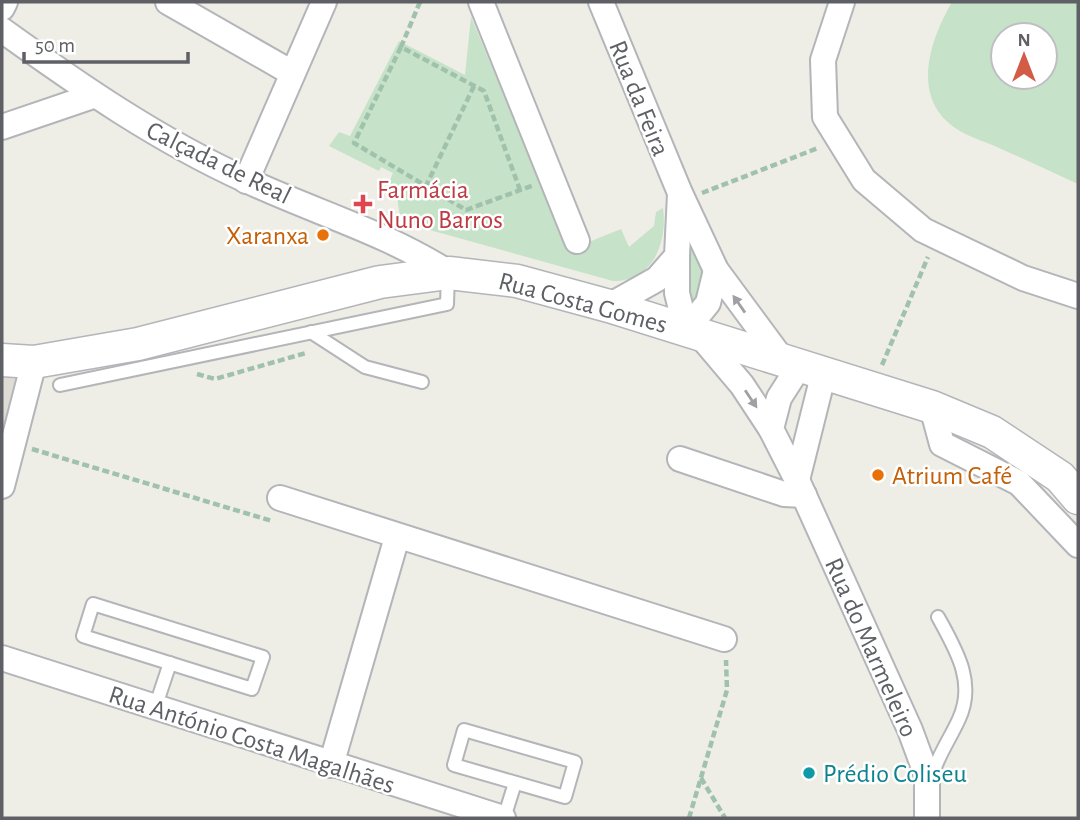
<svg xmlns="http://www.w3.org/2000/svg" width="1080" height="820" viewBox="0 0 1080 820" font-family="'Alegreya Sans',sans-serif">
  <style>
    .education { fill: #dedcd5 }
    .green { fill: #c6e2c8; fill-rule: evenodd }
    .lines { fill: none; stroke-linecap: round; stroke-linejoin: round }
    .service-casing { stroke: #b3b5b9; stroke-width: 16 }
    .minor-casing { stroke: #b3b5b9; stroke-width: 28 }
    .tertiary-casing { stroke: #b3b5b9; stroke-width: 35 }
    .path { stroke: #a0c2ac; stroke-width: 4.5; stroke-dasharray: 7 3.5; stroke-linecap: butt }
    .service { stroke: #fff; stroke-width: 12 }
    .minor { stroke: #fff; stroke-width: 24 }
    .tertiary { stroke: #fff; stroke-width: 32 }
    .oneway { fill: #9ea0a3 }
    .health-dot { fill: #e0444e; stroke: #fff; stroke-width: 2.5 }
    .food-dot { fill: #e8710a; stroke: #fff; stroke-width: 2.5 }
    .culture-dot { fill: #0f9aa8; stroke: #fff; stroke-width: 2.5 }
    .labels { text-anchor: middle; stroke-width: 5; stroke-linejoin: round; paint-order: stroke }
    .street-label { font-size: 26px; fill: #5e6065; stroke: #fff }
    .health-label { font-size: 26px; fill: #be3a42; stroke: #fff; text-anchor: start }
    .food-label { font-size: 26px; fill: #c56008; stroke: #fff; text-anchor: end }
    .culture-label { font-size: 26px; fill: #0d838f; stroke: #fff; text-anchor: start }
  </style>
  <rect width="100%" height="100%" fill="#eeede6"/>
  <polygon class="education" points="2,360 34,362 2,486"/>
  <g class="green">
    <path d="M952,2H1078V184C1052,172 1026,160 999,148C986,142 972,138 960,131C909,101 929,42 952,2ZM1003,35H1045V77H1003Z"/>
    <path d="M471,17L569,250L621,229L629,247L654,226L656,212L663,208C668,243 652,282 613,281L401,222L397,198L387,187L393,173L381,167L379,171L329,146L339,132L350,136L399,41L465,75Z"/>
    <polygon points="690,220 707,259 697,304 686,298"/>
  </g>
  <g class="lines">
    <g class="service-casing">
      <g id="service">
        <polyline points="311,332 365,367 422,382"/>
        <polyline points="60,385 447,304 448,273"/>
        <polygon points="93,604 263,657 252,689 83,636"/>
        <polyline points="155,708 170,663"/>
        <polygon points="464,730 575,762 565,797 454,765"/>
        <path d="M931,778C939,753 949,741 959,719C976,682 956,650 938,617"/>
        <polyline points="504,818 515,783"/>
      </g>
    </g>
    <g class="minor-casing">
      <g id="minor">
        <polyline points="168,2 292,73"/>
        <polyline points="481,2 577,241"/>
        <polyline points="601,2 680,193 716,270 781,358"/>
        <polyline points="842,2 823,60 825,117 864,180 923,230 1023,278 1078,296"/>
        <polyline points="2,8 5,2"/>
        <path d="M2,30C80,86 158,140 246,180C314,212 385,232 449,273"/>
        <polyline points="2,127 93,96"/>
        <polyline points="246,181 324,2"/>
        <polyline points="677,256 677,293 686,330"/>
        <polyline points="609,306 657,279 677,256 680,194"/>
        <polyline points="686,330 708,303 716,270"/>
        <polyline points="698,333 742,385 771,429"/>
        <polyline points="800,365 779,398 771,429 797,480 910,730 927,776 927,818"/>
        <polyline points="932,407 942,444 1019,483 1078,545"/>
        <polyline points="680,459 784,494 804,495"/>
        <polyline points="797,480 824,372"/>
        <polyline points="2,486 34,362"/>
        <polyline points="280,498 724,639"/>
        <polyline points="2,658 503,818"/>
        <polyline points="331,765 397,537"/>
      </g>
    </g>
    <g class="tertiary-casing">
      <polyline id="tertiary" points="2,360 34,362 138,344 380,282 449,273 517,281 609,306 932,407 992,432 1060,477 1078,498"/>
    </g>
    <g class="path">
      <polyline points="420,2 401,47 484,91 520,190"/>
      <polyline points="401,47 354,143 426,186"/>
      <polyline points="474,86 426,186 466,210 534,185"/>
      <polyline points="702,193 818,148"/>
      <polyline points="882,365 928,257"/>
      <polyline points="197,374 215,379 306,353"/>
      <polyline points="32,449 272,521"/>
      <polyline points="701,778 725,818"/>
      <polyline points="689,818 727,690 726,660"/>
    </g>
    <use href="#service" class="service"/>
    <use href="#minor" class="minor"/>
    <use href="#tertiary" class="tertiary"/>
  </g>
  <defs><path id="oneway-solid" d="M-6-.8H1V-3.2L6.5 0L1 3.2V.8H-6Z" transform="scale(1.75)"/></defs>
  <g class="oneway">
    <use href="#oneway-solid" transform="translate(739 304) rotate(-125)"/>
    <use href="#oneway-solid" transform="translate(751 399) rotate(56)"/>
  </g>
  <path class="health-dot" d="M359.5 193.5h7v7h7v7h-7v7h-7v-7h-7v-7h7z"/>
  <g class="food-dot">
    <circle cx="323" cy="235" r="7"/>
    <circle cx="878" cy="475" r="7"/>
  </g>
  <circle class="culture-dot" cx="809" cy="773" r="7"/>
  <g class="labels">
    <g class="street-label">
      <text transform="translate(640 98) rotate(68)" y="9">Rua da Feira</text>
      <text transform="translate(219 162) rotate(26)" y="9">Calçada de Real</text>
      <text transform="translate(583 302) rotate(15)" y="9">Rua Costa Gomes</text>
      <text transform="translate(872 647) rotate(66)" y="9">Rua do Marmeleiro</text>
      <text transform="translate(252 739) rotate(18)" y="9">Rua António Costa Magalhães</text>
    </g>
    <g class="health-label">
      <text x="377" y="198">Farmácia<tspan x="377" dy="30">Nuno Barros</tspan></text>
    </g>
    <g class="food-label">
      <text x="309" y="244">Xaranxa</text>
      <text x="892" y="484" text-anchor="start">Atrium Café</text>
    </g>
    <g class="culture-label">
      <text x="823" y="782">Prédio Coliseu</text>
    </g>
  </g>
  <rect width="1080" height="820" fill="none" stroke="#5e6065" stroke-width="7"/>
  <g transform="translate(1024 56)"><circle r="33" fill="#ffffff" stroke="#bfbfc1" stroke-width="2"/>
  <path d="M0-5L12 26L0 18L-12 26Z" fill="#d35c47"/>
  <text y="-10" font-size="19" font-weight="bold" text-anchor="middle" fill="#5e6065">N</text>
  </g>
  <path d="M24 52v10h164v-10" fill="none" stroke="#5e6065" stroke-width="3.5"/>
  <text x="35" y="52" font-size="21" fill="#5e6065" stroke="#ffffff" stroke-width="5" paint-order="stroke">50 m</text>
</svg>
